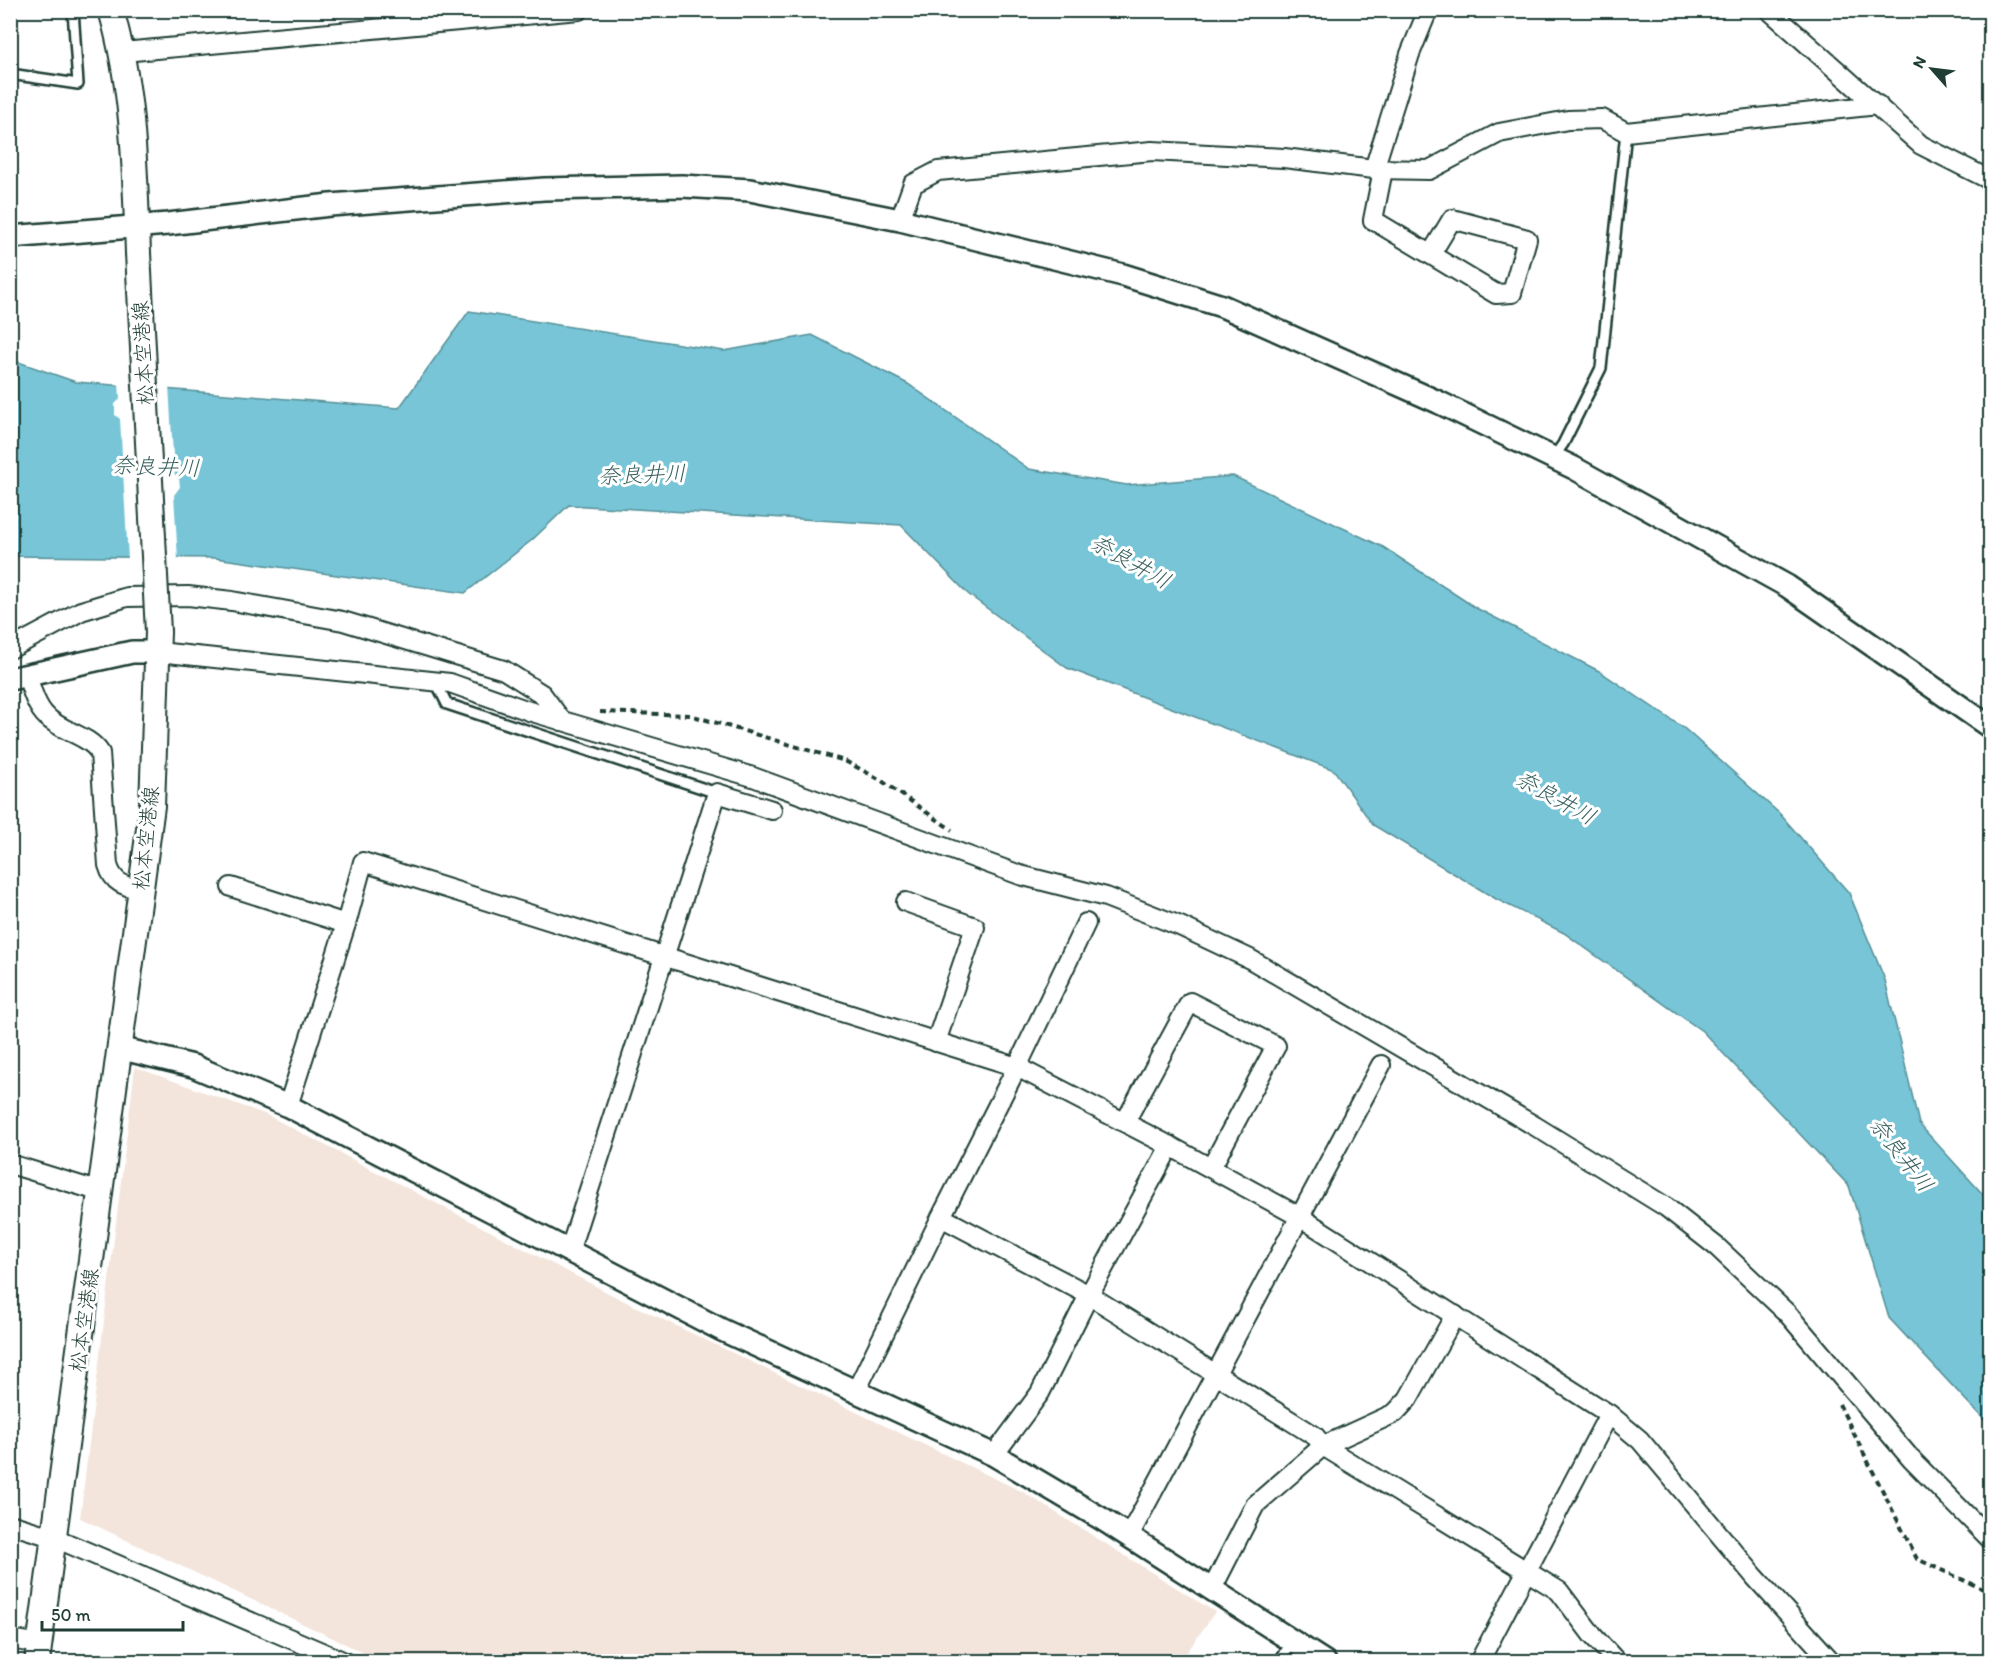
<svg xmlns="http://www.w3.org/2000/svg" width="2001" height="1672" viewBox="0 0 2001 1672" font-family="Itim,'Klee One',sans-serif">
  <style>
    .built { fill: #f3e5db }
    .water { fill: #78c5d7; stroke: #548f96; stroke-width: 1.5 }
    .pier { fill: #fff }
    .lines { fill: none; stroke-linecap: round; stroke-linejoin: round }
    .service-casing { stroke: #1f3d34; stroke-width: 14 }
    .minor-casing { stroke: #1f3d34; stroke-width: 22 }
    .tertiary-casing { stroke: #1f3d34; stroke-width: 26 }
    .secondary-casing { stroke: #1f3d34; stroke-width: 28 }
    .path { stroke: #1f3d34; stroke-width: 4; stroke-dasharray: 6 4.5; stroke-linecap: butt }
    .service { stroke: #fff; stroke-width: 9 }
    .minor { stroke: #fff; stroke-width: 18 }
    .tertiary { stroke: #fff; stroke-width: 21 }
    .secondary { stroke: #fff; stroke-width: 24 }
    .secondary-bridge-casing { stroke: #1f3d34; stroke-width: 28; stroke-linecap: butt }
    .secondary-bridge { stroke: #fff; stroke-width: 24 }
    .labels { text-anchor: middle; stroke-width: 6; stroke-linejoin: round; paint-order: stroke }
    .street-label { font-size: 21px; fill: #1f3d34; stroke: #fff }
    .water-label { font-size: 22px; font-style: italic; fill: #355f5d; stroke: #fff }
  </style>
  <rect width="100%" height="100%" fill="#fff"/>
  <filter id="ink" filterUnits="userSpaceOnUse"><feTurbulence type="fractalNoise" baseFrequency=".0167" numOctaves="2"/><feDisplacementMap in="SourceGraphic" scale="12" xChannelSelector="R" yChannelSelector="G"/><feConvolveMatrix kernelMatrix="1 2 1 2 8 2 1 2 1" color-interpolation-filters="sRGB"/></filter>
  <g filter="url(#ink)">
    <polygon class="built" points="135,1067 267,1115 620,1299 1023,1492 1215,1612 1181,1661 381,1661 80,1518"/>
    <polygon class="water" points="469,311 724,351 812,335 908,384 1029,469 1127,485 1233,476 1383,547 1476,608 1599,671 1685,729 1780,814 1849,893 1885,980 1919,1124 1990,1202 1990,1426 1889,1318 1849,1186 1702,1031 1564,933 1496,899 1373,825 1334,770 1067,668 968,594 901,525 569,505 532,540 465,593 215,558 11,556 10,359 76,382 399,408"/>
    <polygon class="pier" points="119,382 169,385 174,473 179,479 180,487 174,495 178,560 128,559 120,419 115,415 115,404 120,399"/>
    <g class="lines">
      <g class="service-casing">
        <g id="service">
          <polyline points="10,74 78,84 73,10"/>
          <polyline points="1553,458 1563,444 1601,368 1626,132"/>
          <polyline points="436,682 447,704 717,793"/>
          <polyline points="1279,1662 1292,1641"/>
        </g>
      </g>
      <g class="minor-casing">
        <g id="minor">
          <polyline points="1769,10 1921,145 1990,180"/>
          <polyline points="123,52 579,10"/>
          <polyline points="1374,169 1410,54 1428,10"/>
          <polyline points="1383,170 1373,220 1496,294 1512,293 1527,239 1452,219 1431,254"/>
          <polyline points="900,220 913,184 938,171 1152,151 1284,158 1374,169 1429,170 1499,133 1568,120 1602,119 1626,132 1878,105"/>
          <polyline points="10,649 81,611 127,597 188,596 232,601 343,621 504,670 542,694 562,721"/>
          <polyline points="158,652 450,683 529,711 753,777 1020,875 1106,897 1180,926 1250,959 1535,1126 1666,1207 1717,1247 1787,1313 1912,1460 1990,1539"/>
          <path d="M27,675C31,688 36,707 47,717C62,732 89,735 100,753L108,865C113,883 124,886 141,890"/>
          <polyline points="231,887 346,924"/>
          <polyline points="906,902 975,927 936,1042"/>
          <polyline points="288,1106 346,924 363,862 1017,1067 1170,1146 1300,1217 1609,1414 1640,1440 1755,1577 1832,1662"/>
          <polyline points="1125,1122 1190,1002 1276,1046 1211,1168"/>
          <polyline points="10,1164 101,1192"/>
          <polyline points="941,1217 1017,1067 1086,923"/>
          <polyline points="569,1252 717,793 772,810"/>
          <polyline points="856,1391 941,1217 1089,1295 1315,1436 1323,1446 1559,1591 1593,1636 1617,1662"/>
          <polyline points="994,1455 1040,1393 1089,1295 1170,1146"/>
          <polyline points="10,1524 55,1538 345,1662"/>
          <polyline points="1129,1536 1381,1065"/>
          <polyline points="1212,1589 1255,1505 1323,1446 1395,1413 1408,1399 1455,1315"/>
          <polyline points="10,1639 40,1644"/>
          <polyline points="1479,1662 1609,1414"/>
        </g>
      </g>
      <g class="tertiary-casing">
        <g id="tertiary">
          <polyline points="10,237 168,224 330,205 544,189 682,186 750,190 900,220 1123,275 1222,306 1438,402 1574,468 1787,586 1990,727"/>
          <polyline points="10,679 132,652 158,652"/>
          <polyline points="119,1048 193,1066 288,1106 722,1330 994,1455 1102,1519 1325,1662"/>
        </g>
      </g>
      <g class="secondary-casing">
        <g id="secondary">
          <path d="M111,10C134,90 135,171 138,253"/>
          <polyline points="37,1662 152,806 158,632"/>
        </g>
      </g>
      <g class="path">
        <polyline points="600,712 690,715 845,761 879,779 952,830"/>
        <polyline points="1839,1404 1917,1559 1990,1592"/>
      </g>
      <use href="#service" class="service"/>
      <use href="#minor" class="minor"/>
      <use href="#tertiary" class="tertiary"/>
      <use href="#secondary" class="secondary"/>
      <g class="secondary-bridge-casing">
        <polyline id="secondary-bridge" points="138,253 158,632"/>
      </g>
      <use href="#secondary-bridge" class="secondary-bridge"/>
    </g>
  </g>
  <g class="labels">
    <g class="street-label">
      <text transform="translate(143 353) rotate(-93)" y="7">松本空港線</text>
      <text transform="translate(146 838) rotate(-84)" y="7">松本空港線</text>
      <text transform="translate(84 1320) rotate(-82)" y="7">松本空港線</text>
    </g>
    <g class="water-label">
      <text transform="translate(156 466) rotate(2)" y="8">奈良井川</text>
      <text transform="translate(642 474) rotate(-2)" y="8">奈良井川</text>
      <text transform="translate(1131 561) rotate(29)" y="8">奈良井川</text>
      <text transform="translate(1556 797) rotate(29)" y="8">奈良井川</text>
      <text transform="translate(1902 1154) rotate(52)" y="8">奈良井川</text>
    </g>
  </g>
  <rect width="2001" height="1672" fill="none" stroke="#fff" stroke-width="36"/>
  <rect x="18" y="18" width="1965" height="1636" fill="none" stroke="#1f3d34" stroke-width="2" filter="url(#ink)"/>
  <g transform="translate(1932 69) rotate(298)" stroke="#ffffff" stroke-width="4.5" paint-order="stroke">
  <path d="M0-4.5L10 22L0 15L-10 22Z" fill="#1f3d34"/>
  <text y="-9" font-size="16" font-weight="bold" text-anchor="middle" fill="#1f3d34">N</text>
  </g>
  <path d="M42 1621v9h141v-9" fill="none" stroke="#1f3d34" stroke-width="3"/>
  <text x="51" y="1621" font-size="18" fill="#1f3d34" stroke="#ffffff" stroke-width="4.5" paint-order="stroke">50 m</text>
</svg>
